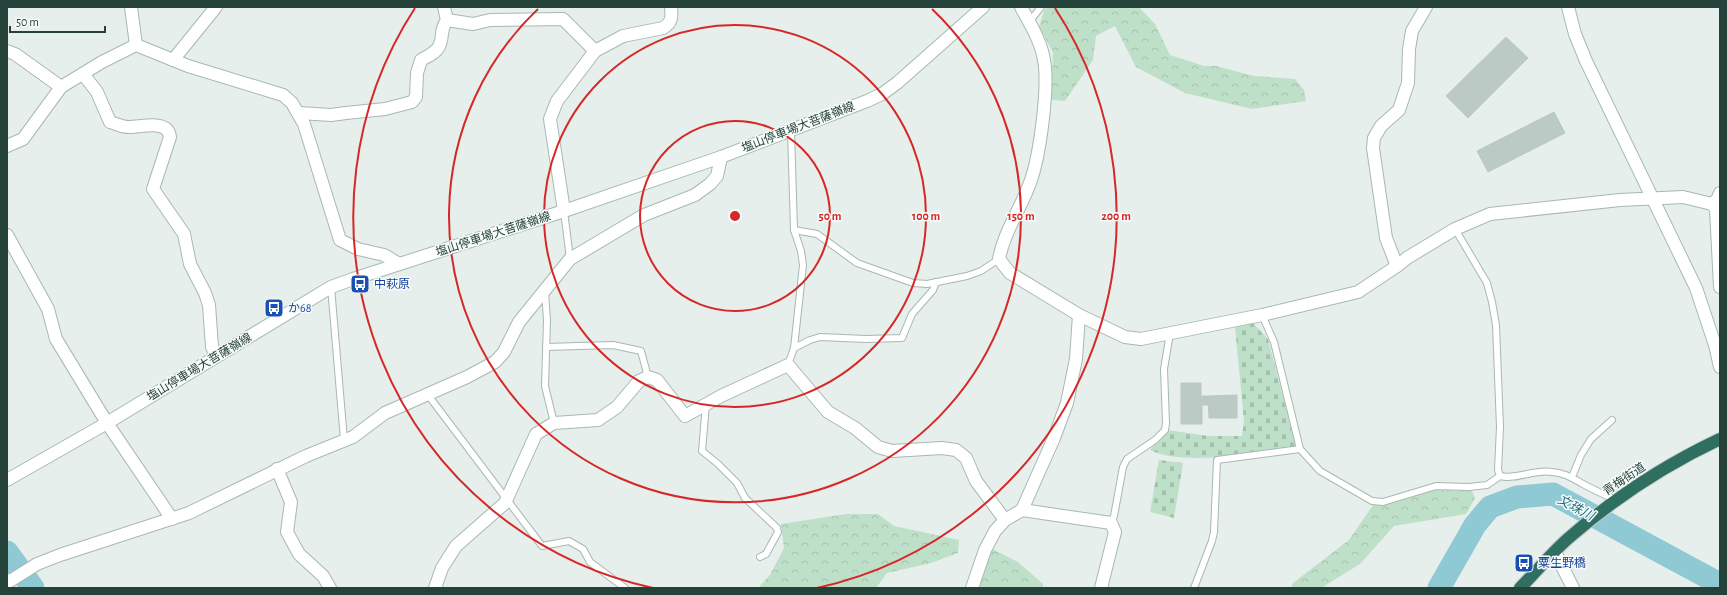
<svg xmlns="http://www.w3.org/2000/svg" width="1727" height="595" viewBox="0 0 1727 595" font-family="'Alegreya Sans','Noto Sans JP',sans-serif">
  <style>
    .forest { fill: url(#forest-crowns) }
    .cemetery { fill: url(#cemetery-stones) }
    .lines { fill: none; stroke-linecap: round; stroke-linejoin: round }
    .river { stroke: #8ec9d4; stroke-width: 23 }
    .building { fill: #bbcac4; stroke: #b8c9c2 }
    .lane-casing { stroke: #a8b8b2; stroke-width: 8 }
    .street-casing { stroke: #a8b8b2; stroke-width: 14 }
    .secondary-casing { stroke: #a4bbb3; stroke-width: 14 }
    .highway-casing { stroke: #c2cac8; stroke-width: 14 }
    .lane { stroke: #fff; stroke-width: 6 }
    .street { stroke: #fff; stroke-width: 12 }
    .secondary { stroke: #fff; stroke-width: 12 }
    .highway { stroke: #2f6f62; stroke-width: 12 }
    .ring { fill: none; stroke: #d62828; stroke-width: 2 }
    .labels { text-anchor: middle; stroke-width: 3; stroke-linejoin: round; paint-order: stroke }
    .street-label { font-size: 12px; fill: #24423a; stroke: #f7fbf9 }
    .transit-label { font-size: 12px; fill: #164399; stroke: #f7fbf9; text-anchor: start }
    .water-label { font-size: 13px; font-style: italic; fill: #1c6f80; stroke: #f7fbf9 }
    .centre { fill: #d62828; stroke: #f7fbf9; stroke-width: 2 }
    .ring-label { font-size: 12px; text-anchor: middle; font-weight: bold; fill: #d62828; stroke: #f7fbf9; stroke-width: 3; stroke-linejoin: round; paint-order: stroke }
  </style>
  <defs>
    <pattern id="forest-crowns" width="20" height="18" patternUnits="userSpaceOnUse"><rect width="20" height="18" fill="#bfe0c8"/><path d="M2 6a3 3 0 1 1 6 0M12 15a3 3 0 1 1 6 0" fill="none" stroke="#a4c1ad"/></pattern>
    <pattern id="cemetery-stones" width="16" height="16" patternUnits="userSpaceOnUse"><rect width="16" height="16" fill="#bfe0c8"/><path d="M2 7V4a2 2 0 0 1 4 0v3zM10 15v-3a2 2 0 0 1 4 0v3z" fill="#a4c1ad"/></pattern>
  </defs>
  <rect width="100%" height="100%" fill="#e6efeb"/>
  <g class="forest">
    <polygon points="1047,7 1139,7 1155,24 1170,55 1204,66 1216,66 1254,76 1295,79 1304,90 1306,101 1252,109 1185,93 1136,67 1115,26 1096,36 1093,60 1065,101 1051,100 1053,52 1039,27 1044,11"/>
    <polygon points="1436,490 1472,491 1475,498 1466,514 1394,526 1360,564 1321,588 1291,588 1293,583 1349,540 1373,505 1389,504"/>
    <polygon points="846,514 878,514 894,526 959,540 958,553 931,563 887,573 876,588 758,588 770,575 784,548 781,524"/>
    <polygon points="992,549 1018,562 1043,584 1043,588 980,588 981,575"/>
  </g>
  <g class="cemetery">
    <path d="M1253,323L1268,339L1296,447C1256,452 1186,467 1150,450L1167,430L1208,436H1242L1244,421L1235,327Z"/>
    <polygon points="1159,460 1183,463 1174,518 1150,512"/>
  </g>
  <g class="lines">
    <g class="river">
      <polyline points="7,552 33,588"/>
      <polyline points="1439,588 1475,525 1490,507 1517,497 1553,494 1720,584"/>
    </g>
  </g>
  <g class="building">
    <polygon points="1506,37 1528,58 1468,118 1446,96"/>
    <polygon points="1554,112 1565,133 1488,172 1477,151"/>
    <polygon points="1181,383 1201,383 1201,396 1208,396 1209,405 1202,405 1202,424 1181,424"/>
    <polygon points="1237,395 1237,418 1209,418 1208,396"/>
  </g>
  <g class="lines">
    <g class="lane-casing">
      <g id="lane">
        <polyline points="1029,22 1041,7"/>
        <polyline points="564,211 570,259"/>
        <path d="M1455,229L1487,283L1492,302L1496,325L1500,427L1498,470L1500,476C1517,480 1534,469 1552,472C1565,473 1572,478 1583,484C1594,490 1605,495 1616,500"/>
        <polyline points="794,230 817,234 857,263 913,283 927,284 967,276 981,271 999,259"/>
        <polyline points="331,287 344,440"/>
        <polyline points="545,292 547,320 545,386 554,423"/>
        <polyline points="1262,315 1274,342 1300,449 1320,471 1372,501 1383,502 1436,486 1469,487 1487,485 1500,476"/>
        <polyline points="546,347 613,345 641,351 648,377"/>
        <polyline points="794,348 810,340 820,337 866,339 902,338 912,314 933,290 936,282"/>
        <polyline points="788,365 794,348 803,265 801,251 794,230 791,131"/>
        <polyline points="428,395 542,546 569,541 583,549 590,562 625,588"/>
        <polyline points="706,404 702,451 717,463 737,483 745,498 777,528 778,532 766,554 760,557"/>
        <polyline points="1572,477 1581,455 1591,439 1612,420"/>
        <polyline points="1111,523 1114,516 1123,467 1127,459 1155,440 1165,430 1166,423 1164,369 1170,333"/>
        <polyline points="1194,588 1212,541 1214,532 1217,460 1300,449"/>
      </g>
    </g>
    <g class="street-casing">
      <g id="street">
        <polyline points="131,7 136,45"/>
        <polyline points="444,7 447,20 473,24 490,20 563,19 595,51"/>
        <path d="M1021,7C1030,24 1041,41 1044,60C1049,87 1040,154 1031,180C1022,207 1004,231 999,259L1010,273L1079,315L1125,337L1141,339L1262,315L1358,292L1397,266L1407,258L1455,229L1490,214L1620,200L1683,197L1712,204L1716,209L1720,287"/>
        <polyline points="7,51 15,54 61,87"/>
        <polyline points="173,60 216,7"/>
        <path d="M83,74L97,92L110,122C117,124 122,127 129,127C142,127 168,119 170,137L153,189L184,234L190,264L205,293L209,305L212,347L217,356"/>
        <path d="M299,113L331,115L346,113L385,109L412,102L416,97L417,73L421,60C428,56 438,52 440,44C444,34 439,32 447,20"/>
        <polyline points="7,146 23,139 61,87 102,62 136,45 188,66 283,95 292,103 304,124 340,240 358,249 384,255 399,264"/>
        <polyline points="1712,204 1717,200 1720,193"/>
        <path d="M564,211L550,119L557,101L595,51L623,36L663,28C672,23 672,17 671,7"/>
        <polyline points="7,235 48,309 56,339 107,423 172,519"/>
        <polyline points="1397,266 1386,238 1373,148 1374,138 1381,126 1399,110 1408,83 1409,49 1412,31 1426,7"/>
        <polyline points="277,469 291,502 287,532 299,554 323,576 330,588"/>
        <polyline points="1022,510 1111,523 1115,532 1101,588"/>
        <polyline points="1555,552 1573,588"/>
        <polyline points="7,580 10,581 37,564 60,555 189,513 306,456 353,437 385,413 467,377 495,362 504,352 519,322 570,259 644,215 695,195 710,184 717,176 721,157"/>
        <polyline points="435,588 442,568 456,546 505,503 536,434 554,423 598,420 617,407 639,381 648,377 657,380 685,416 721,396 788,365 828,412 855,428 878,447 892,451 942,448 956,450 966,458 976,481 1005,520"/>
        <polyline points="972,588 985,550 995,531 1005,520 1022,510 1054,438 1067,403 1076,359 1079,315"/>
      </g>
    </g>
    <g class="secondary-casing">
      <g id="secondary">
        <polyline points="1568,7 1575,34 1586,61 1696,288 1715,345 1720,367"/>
        <polyline points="7,480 107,423 331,287 353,279 564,211 721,157 867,101 882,94 897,83 983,7"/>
      </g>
    </g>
    <g class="highway-casing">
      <path id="highway" d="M1520,588C1537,571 1553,551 1571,536C1616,497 1667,464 1720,439"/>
    </g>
    <use href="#lane" class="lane"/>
    <use href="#street" class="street"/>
    <use href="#secondary" class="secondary"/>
    <use href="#highway" class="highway"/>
  </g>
  <g class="ring">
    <circle cx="735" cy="216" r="95"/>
    <circle cx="735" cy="216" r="191"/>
    <path d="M932 9A286 286 0 1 1 538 9"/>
    <path d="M653 588A381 381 0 0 1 415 8M1055 8A381 381 0 0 1 817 588"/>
  </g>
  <defs>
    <g id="bus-square" transform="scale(1)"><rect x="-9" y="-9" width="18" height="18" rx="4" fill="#1a4fb4" stroke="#f7fbf9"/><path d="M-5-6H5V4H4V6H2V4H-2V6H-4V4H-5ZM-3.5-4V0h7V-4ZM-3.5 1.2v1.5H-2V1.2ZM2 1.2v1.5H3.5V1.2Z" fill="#fff"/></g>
  </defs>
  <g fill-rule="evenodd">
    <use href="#bus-square" x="360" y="284"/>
    <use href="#bus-square" x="274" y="308"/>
    <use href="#bus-square" x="1524" y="563"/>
  </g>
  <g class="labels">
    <g class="street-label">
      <text transform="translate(798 127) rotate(-21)" y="4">塩山停車場大菩薩嶺線</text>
      <text transform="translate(493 234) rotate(-18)" y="4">塩山停車場大菩薩嶺線</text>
      <text transform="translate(199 367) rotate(-31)" y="4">塩山停車場大菩薩嶺線</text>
      <text transform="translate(1624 479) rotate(-34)" y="4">青梅街道</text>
    </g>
    <g class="transit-label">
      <text x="374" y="288">中萩原</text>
      <text x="288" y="312">か68</text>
      <text x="1538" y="567">粟生野橋</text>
    </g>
    <g class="water-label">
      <text transform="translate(1576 507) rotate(28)" y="5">文珠川</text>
    </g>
  </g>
  <circle cx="735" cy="216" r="6" class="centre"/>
  <g class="ring-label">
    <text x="830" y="220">50 m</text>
    <text x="926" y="220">100 m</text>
    <text x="1021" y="220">150 m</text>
    <text x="1116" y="220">200 m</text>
  </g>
  <rect width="1727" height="595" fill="none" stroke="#24423a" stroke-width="16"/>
  <path d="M10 26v6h95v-6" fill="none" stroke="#24423a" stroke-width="2"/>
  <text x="16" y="26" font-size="12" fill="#24423a" stroke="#f7fbf9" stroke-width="3" paint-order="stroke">50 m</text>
</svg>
